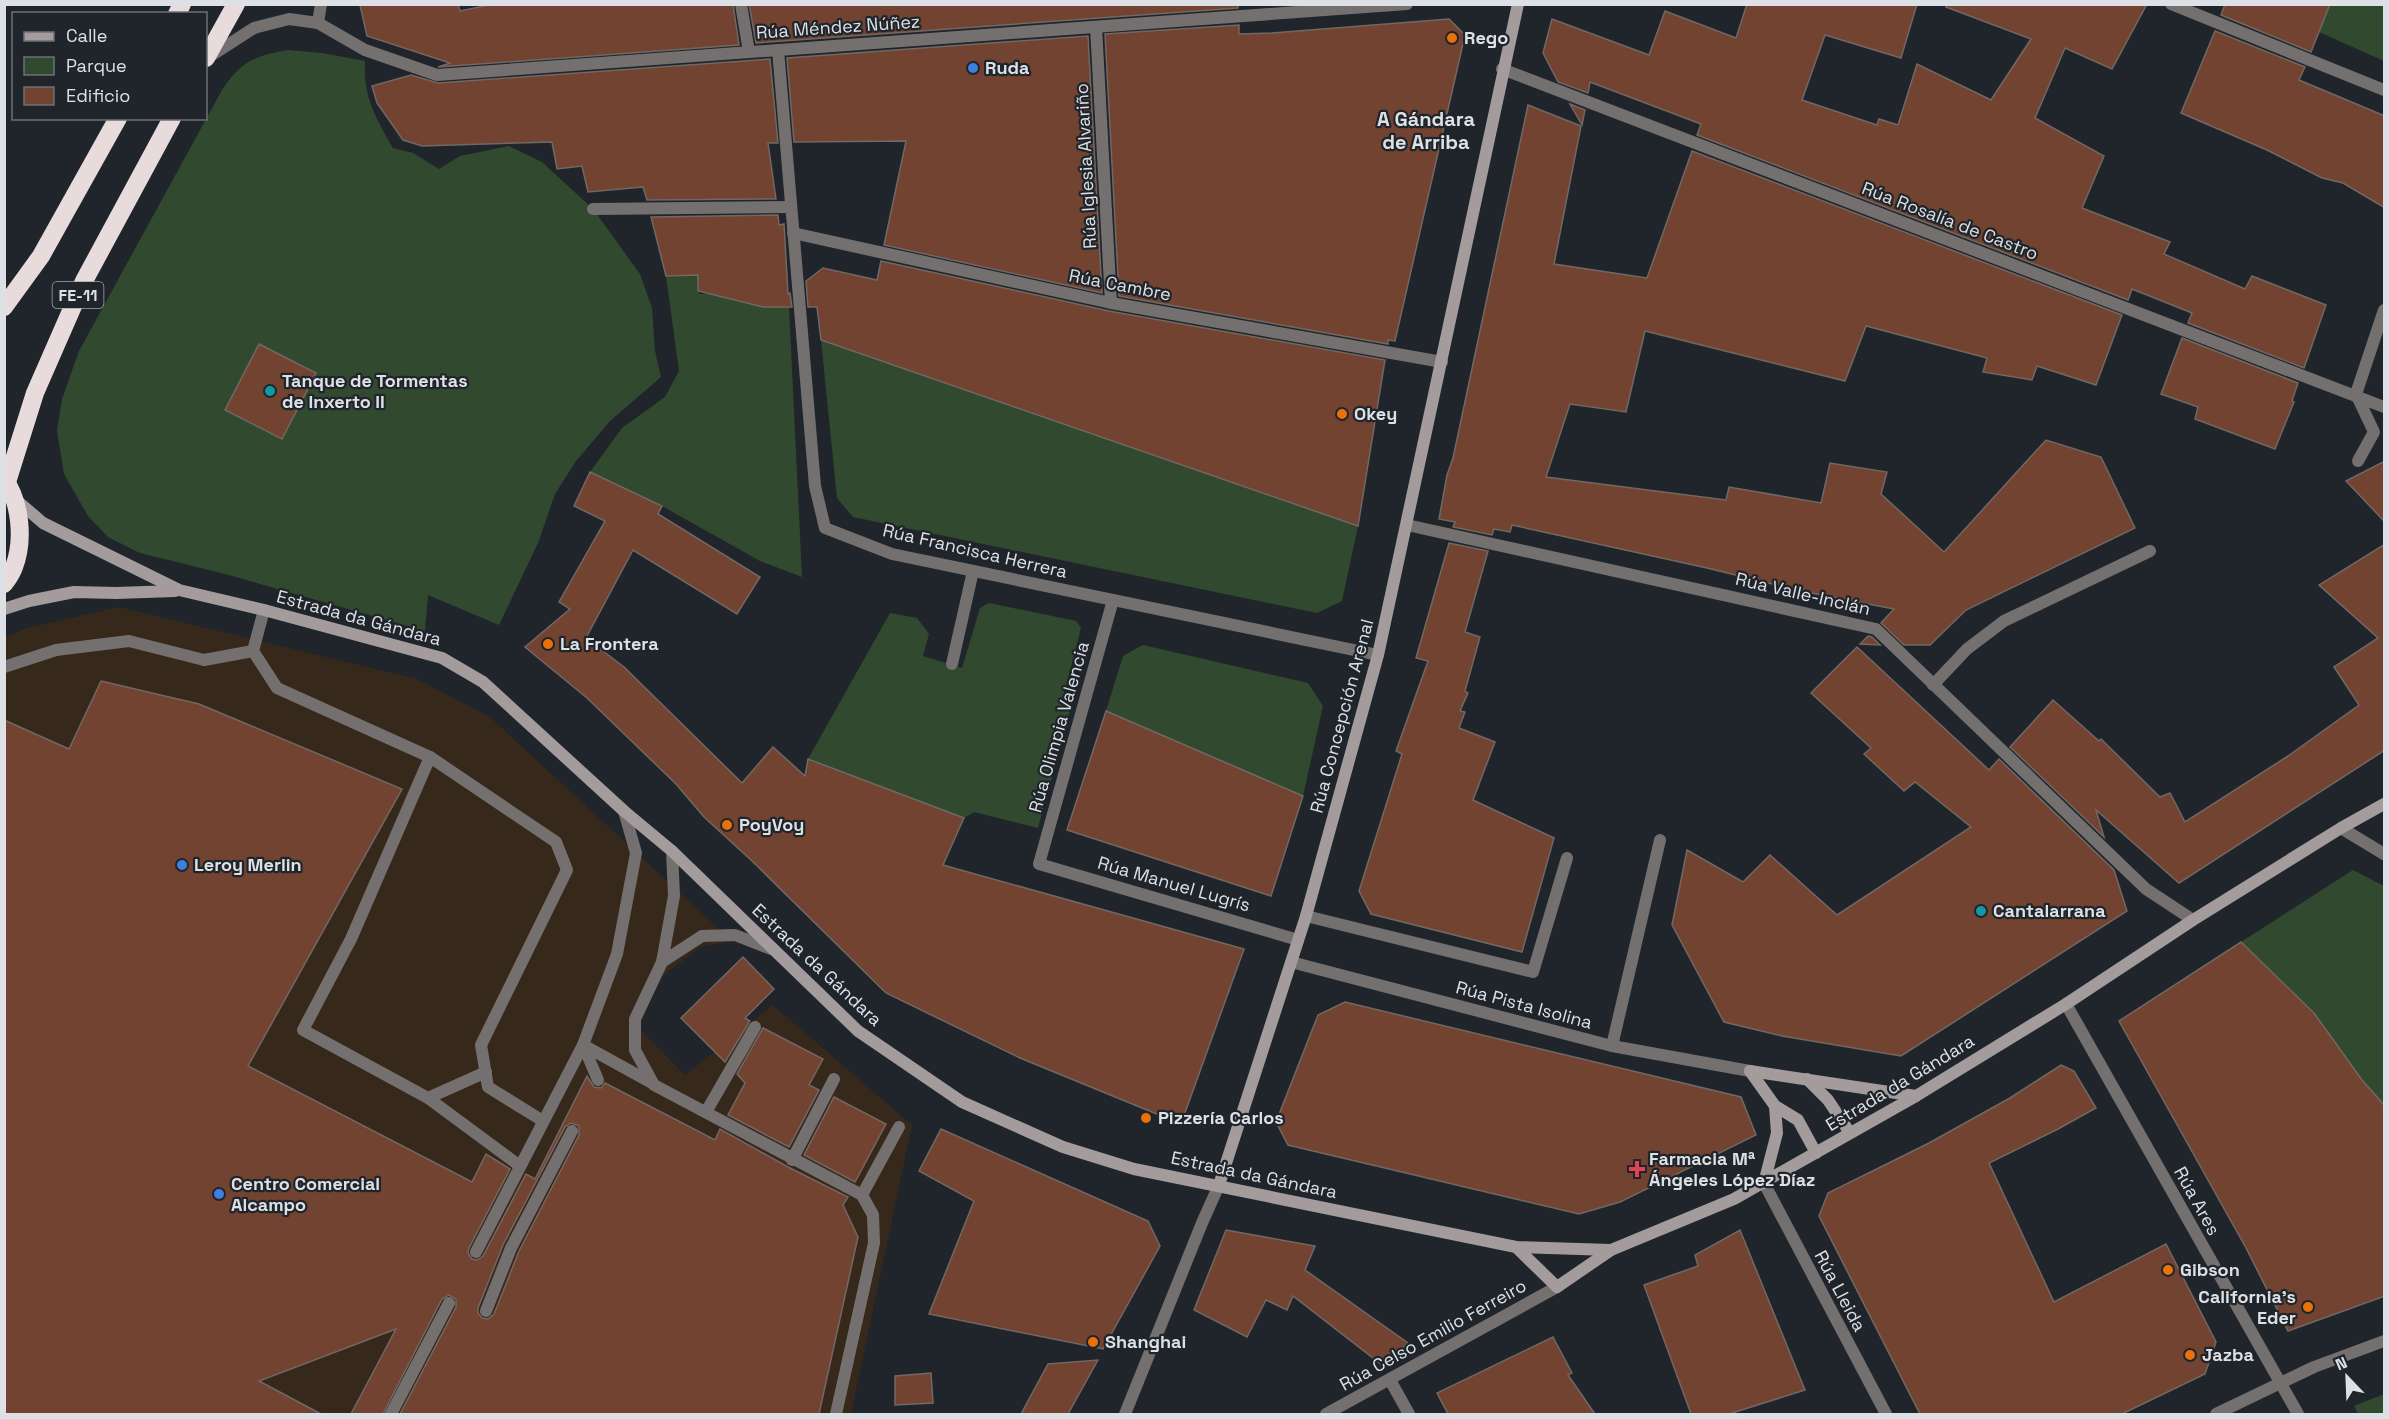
<svg xmlns="http://www.w3.org/2000/svg" width="2389" height="1419" viewBox="0 0 2389 1419" font-family="'Space Grotesk',sans-serif">
  <style>
    .industrial { fill: #37281c }
    .green { fill: #314a2f }
    .building { fill: #734331; stroke: #716864; stroke-width: 1.5; fill-rule: evenodd }
    .lines { fill: none; stroke-linecap: round; stroke-linejoin: round }
    .lane { stroke: #757070; stroke-width: 12 }
    .street { stroke: #757070; stroke-width: 12 }
    .secondary { stroke: #a39b9c; stroke-width: 12 }
    .highway { stroke: #e7dbdc; stroke-width: 18 }
    .food-dot { fill: #e8710a; stroke: #1f252b; stroke-width: 2 }
    .shop-dot { fill: #3f7fe0; stroke: #1f252b; stroke-width: 2 }
    .culture-dot { fill: #0f9aa8; stroke: #1f252b; stroke-width: 2 }
    .health-dot { fill: #e0444e; stroke: #1f252b; stroke-width: 2 }
    .labels { text-anchor: middle; stroke-width: 4.5; stroke-linejoin: round; paint-order: stroke }
    .shield { fill: #1f252b; stroke: #a4a9ad; stroke-width: 1.5 }
    .shield-label { font-size: 16px; font-weight: bold; fill: #dde1e5 }
    .street-label { font-size: 18px; fill: #dde1e5; stroke: #1f252b }
    .poi-label { font-size: 18px; font-weight: bold; fill: #dde1e5; stroke: #1f252b; text-anchor: start }
    .neighbourhood-label { font-size: 20px; font-weight: bold; fill: #dde1e5; stroke: #1f252b }
  </style>
  <rect width="100%" height="100%" fill="#1f252b"/>
  <polygon class="industrial" points="119,607 417,679 490,717 732,941 701,947 652,984 640,1029 685,1075 773,1005 912,1125 851,1414 5,1414 4,638 27,628"/>
  <g class="green">
    <polygon points="2330,5 2384,5 2384,61 2319,32"/>
    <path d="M288,50L322,53L365,61C363,97 376,118 393,148L413,153L439,169L460,156L509,146L542,162L593,209L640,274L652,308L655,351L661,377L610,421L576,461L555,494L538,543L499,625L428,595L425,631L229,575L140,553L108,537L88,516L64,474L57,431L62,399L79,351L222,90C241,61 255,56 288,50Z"/>
    <polygon points="698,275 699,294 718,294 729,276 728,299 763,307 789,307 802,577 760,561 662,506 590,472 622,428 665,397 679,371 666,276"/>
    <polygon points="821,340 1358,526 1342,601 1317,613 853,517 837,498"/>
    <polygon points="989,603 1076,621 1081,628 1061,706 1070,711 1038,828 974,812 964,818 808,759 890,613 917,618 929,634 923,656 962,668 980,608"/>
    <polygon points="1143,645 1308,683 1323,706 1303,796 1226,763 1171,785 1181,743 1106,711 1123,656"/>
    <polygon points="2353,870 2384,886 2384,1106 2362,1080 2314,1012 2241,942"/>
    <polygon points="2384,1394 2384,1414 2358,1414 2354,1406"/>
  </g>
  <g class="building">
    <polygon points="458,4 460,11 494,4 733,4 739,45 438,67 450,63 367,36 360,5"/>
    <polygon points="749,4 1238,4 1238,8 756,43"/>
    <polygon points="1747,4 1917,4 1901,58 1825,35 1802,100 1877,125 1879,119 1898,125 1917,64 1991,100 2031,39 1946,7 1947,4 2147,4 2112,69 2065,48 2035,118 2104,156 2082,208 2170,242 2164,254 2245,289 2252,276 2326,305 2304,368 2188,323 2192,313 2132,289 2128,300 1697,135 1701,124 1590,82 1588,93 1558,82 1543,53 1552,19 1649,55 1665,11 1736,38"/>
    <polygon points="2225,4 2330,4 2311,52 2221,15"/>
    <polygon points="1449,19 1465,35 1395,341 1388,340 1388,344 1119,296 1105,34 1239,25 1239,34 1272,33"/>
    <polygon points="2215,31 2305,67 2299,80 2385,116 2385,208 2343,183 2322,178 2267,150 2181,113"/>
    <polygon points="1088,36 1102,293 884,245 906,141 794,142 787,58"/>
    <polygon points="770,59 778,143 768,143 776,199 647,200 643,187 588,192 582,166 557,169 552,142 422,146 403,140 377,103 372,86 411,75 438,83"/>
    <polygon points="1570,104 1585,110 1582,125"/>
    <polygon points="1528,105 1581,126 1554,264 1647,278 1692,151 2122,315 2096,385 2037,366 2032,380 1983,372 1987,358 1866,326 1845,381 1645,331 1626,412 1570,404 1546,477 1726,500 1729,487 1821,503 1830,463 1887,472 1881,494 1944,552 2046,440 2101,457 2135,528 1966,610 1930,645 1904,645 1881,623 1894,609 1796,590 1707,568 1512,525 1510,532 1494,529 1492,535 1453,527 1455,522 1439,519 1447,475 1453,458"/>
    <polygon points="778,215 779,225 784,224 788,294 790,293 792,307 763,307 698,291 698,275 666,276 651,217"/>
    <polygon points="881,261 1109,311 1385,360 1358,526 821,340 817,307 808,307 806,281 823,268 877,280"/>
    <polygon points="2182,338 2298,383 2292,401 2294,402 2275,449 2195,419 2198,407 2161,394"/>
    <polygon points="259,344 316,373 282,439 225,410"/>
    <polygon points="2385,461 2385,522 2346,481"/>
    <polygon points="590,472 662,506 658,514 760,577 737,614 633,550 586,638 624,667 742,783 773,747 805,776 808,759 964,818 943,865 1244,949 1181,1124 1020,1058 886,993 752,861 704,817 676,784 587,698 525,647 570,609 559,602 605,521 574,506"/>
    <polygon points="1449,543 1488,551 1465,632 1480,637 1465,691 1468,693 1460,711 1465,712 1459,728 1495,742 1473,800 1554,838 1522,952 1371,914 1359,891 1402,754 1396,751 1428,661 1416,658"/>
    <polygon points="2385,544 2385,750 2179,883 2096,810 2104,837 2010,747 2053,700 2099,741 2101,739 2160,797 2170,793 2185,822 2288,756 2359,705 2334,667 2378,638 2319,585"/>
    <polygon points="1868,636 1872,637 1880,645 1860,644"/>
    <polygon points="1857,647 1989,770 1999,759 2114,870 2127,911 1901,1056 1782,1036 1724,1022 1672,925 1687,850 1743,882 1770,855 1837,915 1971,827 1915,782 1904,791 1864,754 1871,748 1811,693"/>
    <path d="M101,681L199,704L402,789L248,1066L472,1182L486,1154L510,1169L469,1248L468,1253L472,1259L477,1260L483,1256L526,1174L535,1179L587,1076L594,1087L601,1088L605,1083L715,1140L720,1129L788,1167L848,1197L843,1205L858,1237L819,1414H400L456,1307V1299L449,1295L442,1299L383,1414H351L396,1329L259,1381L321,1414H4V720L69,749ZM571,1123L579,1126V1135L519,1251L494,1314L488,1319L482,1318L478,1313V1308L503,1245L565,1127Z"/>
    <polygon points="1106,711 1303,796 1271,896 1067,830"/>
    <polygon points="2241,942 2314,1013 2362,1080 2385,1106 2385,1296 2288,1331 2246,1248 2119,1021"/>
    <polygon points="743,957 774,989 745,1018 750,1021 725,1062 681,1018"/>
    <polygon points="1345,1002 1741,1097 1756,1135 1620,1202 1579,1214 1288,1145 1276,1122 1318,1015"/>
    <polygon points="763,1028 823,1059 809,1085 819,1090 789,1147 728,1115 745,1083 737,1074"/>
    <polygon points="2061,1065 2074,1071 2096,1108 2058,1129 1989,1163 2054,1302 2166,1244 2216,1342 2205,1374 2122,1414 1920,1414 1819,1216 1828,1193 1929,1143 2010,1098"/>
    <polygon points="834,1097 886,1124 855,1182 804,1155"/>
    <polygon points="941,1129 1148,1221 1160,1246 1103,1349 929,1314 974,1201 919,1171"/>
    <polygon points="1226,1230 1315,1246 1305,1270 1408,1343 1382,1365 1293,1296 1287,1310 1266,1300 1247,1337 1194,1310"/>
    <polygon points="1740,1230 1805,1390 1729,1414 1691,1414 1644,1285 1698,1266 1695,1255"/>
    <polygon points="1553,1337 1572,1373 1568,1375 1595,1414 1448,1414 1437,1393"/>
    <polygon points="1098,1360 1068,1414 1021,1414 1048,1364"/>
    <polygon points="931,1373 933,1403 895,1405 895,1376"/>
  </g>
  <g class="lines">
    <g class="lane">
      <polyline points="264,610 253,651 277,688 430,757"/>
      <polyline points="4,667 56,650 129,641 204,660 253,651"/>
      <polyline points="672,851 674,896 662,962 635,1019 635,1050 654,1085 862,1195 873,1215 874,1243 836,1414"/>
      <polyline points="662,962 702,936 735,935 771,949"/>
      <polyline points="583,1045 652,1083"/>
      <polyline points="583,1045 598,1080"/>
      <polyline points="428,1098 486,1072"/>
      <polyline points="706,1112 755,1027"/>
      <polyline points="792,1160 834,1079"/>
      <polyline points="520,1166 428,1098 303,1030 351,939 430,757 556,842 567,870 481,1045 488,1087 543,1121"/>
      <polyline points="862,1195 899,1127"/>
      <polyline points="476,1252 583,1045 617,954 636,853 624,811"/>
      <polyline points="486,1311 511,1248 572,1131"/>
      <polyline points="391,1414 449,1303"/>
    </g>
    <g class="street">
      <polyline points="741,4 749,52"/>
      <polyline points="2171,4 2384,90"/>
      <polyline points="318,23 321,4"/>
      <polyline points="1096,27 1111,303"/>
      <polyline points="778,50 815,486 825,528 892,554 1378,655"/>
      <polyline points="209,57 254,28 289,19 318,23 365,50 437,75 1407,4"/>
      <polyline points="1502,69 2384,407"/>
      <polyline points="593,209 791,207"/>
      <polyline points="793,233 1111,303 1442,362"/>
      <polyline points="2356,394 2384,310"/>
      <polyline points="2356,394 2374,432 2358,461"/>
      <polyline points="1407,525 1876,629 2146,889 2193,920"/>
      <polyline points="1113,600 1039,864 1298,940"/>
      <polyline points="952,664 973,571"/>
      <polyline points="1933,685 1967,649 2004,621 2150,551"/>
      <polyline points="2341,828 2384,854"/>
      <polyline points="1306,916 1533,972 1567,858"/>
      <polyline points="1291,962 1612,1046 1750,1071"/>
      <polyline points="2066,1004 2298,1414"/>
      <polyline points="1612,1046 1660,840"/>
      <polyline points="1764,1183 1886,1414"/>
      <polyline points="1390,1380 1409,1414"/>
      <polyline points="1125,1414 1202,1223 1219,1185"/>
      <polyline points="1326,1414 1557,1287"/>
      <polyline points="2216,1414 2314,1367 2384,1341"/>
    </g>
    <g class="secondary">
      <polyline points="15,499 43,523 179,590 264,610 442,658 483,682 624,811 672,851 858,1031 962,1102 1063,1147 1134,1169 1516,1247 1611,1250 1734,1199 1916,1096 2066,1004 2193,920 2341,828 2384,804"/>
      <polyline points="4,609 29,601 74,592 116,593 175,591"/>
      <polyline points="1750,1071 1916,1096"/>
      <polyline points="1750,1071 1775,1106 1798,1120 1816,1153"/>
      <polyline points="1807,1079 1828,1100 1850,1133"/>
      <polyline points="1764,1183 1777,1133 1775,1106"/>
      <polyline points="1219,1185 1306,916 1378,655 1518,4"/>
      <polyline points="1516,1247 1557,1287 1611,1250"/>
    </g>
    <g class="highway">
      <polyline points="177,14 182,4"/>
      <polyline points="206,58 236,4"/>
      <polyline points="4,307 41,256 118,118"/>
      <path d="M4,479C21,502 24,541 14,567C12,573 8,579 4,584"/>
      <polyline points="7,482 35,393 84,281 172,118"/>
    </g>
  </g>
  <g class="food-dot">
    <circle cx="1452" cy="38" r="6"/>
    <circle cx="1342" cy="414" r="6"/>
    <circle cx="548" cy="644" r="6"/>
    <circle cx="727" cy="825" r="6"/>
    <circle cx="1146" cy="1118" r="6"/>
    <circle cx="2168" cy="1270" r="6"/>
    <circle cx="2308" cy="1307" r="6"/>
    <circle cx="1093" cy="1342" r="6"/>
    <circle cx="2190" cy="1355" r="6"/>
  </g>
  <g class="shop-dot">
    <circle cx="973" cy="68" r="6"/>
    <circle cx="182" cy="865" r="6"/>
    <circle cx="219" cy="1194" r="6"/>
  </g>
  <g class="culture-dot">
    <circle cx="270" cy="391" r="6"/>
    <circle cx="1981" cy="911" r="6"/>
  </g>
  <path class="health-dot" d="M1634 1160h6v6h6v6h-6v6h-6v-6h-6v-6h6z"/>
  <g class="labels">
    <rect class="shield" x="52.5" y="282" width="51" height="26" rx="4.5"/>
    <g class="shield-label">
      <text x="78" y="301">FE-11</text>
    </g>
    <g class="street-label">
      <text transform="translate(838 27) rotate(-4)" y="6">Rúa Méndez Núñez</text>
      <text transform="translate(1086 166) rotate(-93)" y="6">Rúa Iglesia Alvariño</text>
      <text transform="translate(1950 221) rotate(21)" y="6">Rúa Rosalía de Castro</text>
      <text transform="translate(1120 285) rotate(11)" y="6">Rúa Cambre</text>
      <text transform="translate(975 551) rotate(13)" y="6">Rúa Francisca Herrera</text>
      <text transform="translate(1803 594) rotate(13)" y="6">Rúa Valle-Inclán</text>
      <text transform="translate(359 618) rotate(15)" y="6">Estrada da Gándara</text>
      <text transform="translate(1342 716) rotate(-75)" y="6">Rúa Concepción Arenal</text>
      <text transform="translate(1059 727) rotate(-74)" y="6">Rúa Olimpia Valencia</text>
      <text transform="translate(1174 884) rotate(16)" y="6">Rúa Manuel Lugrís</text>
      <text transform="translate(817 965) rotate(43)" y="6">Estrada da Gándara</text>
      <text transform="translate(1524 1005) rotate(15)" y="6">Rúa Pista Isolina</text>
      <text transform="translate(1900 1083) rotate(-31)" y="6">Estrada da Gándara</text>
      <text transform="translate(1254 1175) rotate(12)" y="6">Estrada da Gándara</text>
      <text transform="translate(2197 1201) rotate(61)" y="6">Rúa Ares</text>
      <text transform="translate(1840 1291) rotate(62)" y="6">Rúa Lleida</text>
      <text transform="translate(1433 1335) rotate(-29)" y="6">Rúa Celso Emilio Ferreiro</text>
    </g>
    <g class="poi-label">
      <text x="1464" y="44">Rego</text>
      <text x="985" y="74">Ruda</text>
      <text x="282" y="387">Tanque de Tormentas<tspan x="282" dy="21">de Inxerto II</tspan></text>
      <text x="1354" y="420">Okey</text>
      <text x="560" y="650">La Frontera</text>
      <text x="739" y="831">PoyVoy</text>
      <text x="194" y="871">Leroy Merlin</text>
      <text x="1993" y="917">Cantalarrana</text>
      <text x="1158" y="1124">Pizzería Carlos</text>
      <text x="1649" y="1165">Farmacia Mª<tspan x="1649" dy="21">Ángeles López Díaz</tspan></text>
      <text x="231" y="1190">Centro Comercial<tspan x="231" dy="21">Alcampo</tspan></text>
      <text x="2180" y="1276">Gibson</text>
      <text x="2296" y="1303" text-anchor="end">California's<tspan x="2296" dy="21">Eder</tspan></text>
      <text x="1105" y="1348">Shanghai</text>
      <text x="2202" y="1361">Jazba</text>
    </g>
    <g class="neighbourhood-label">
      <text x="1426" y="126">A Gándara<tspan x="1426" dy="23">de Arriba</tspan></text>
    </g>
  </g>
  <rect width="2389" height="1419" fill="none" stroke="#dde1e5" stroke-width="12"/>
  <rect x="12" y="12" width="195" height="108" fill="#1f252b" stroke="#6b7075" stroke-width="1.5"/>
  <rect x="24" y="32" width="30" height="9" fill="#a39b9c" stroke="#6b7075" stroke-width="1.5"/>
  <text x="66" y="42" font-size="18" fill="#dde1e5">Calle</text>
  <rect x="24" y="57" width="30" height="18" fill="#314a2f" stroke="#6b7075" stroke-width="1.5"/>
  <text x="66" y="72" font-size="18" fill="#dde1e5">Parque</text>
  <rect x="24" y="87" width="30" height="18" fill="#734331" stroke="#6b7075" stroke-width="1.5"/>
  <text x="66" y="102" font-size="18" fill="#dde1e5">Edificio</text>
  <g transform="translate(2347 1377) rotate(337)" stroke="#1f252b" stroke-width="4.5" paint-order="stroke">
  <path d="M0-4.5L10 22L0 15L-10 22Z" fill="#dde1e5"/>
  <text y="-9" font-size="16" font-weight="bold" text-anchor="middle" fill="#dde1e5">N</text>
  </g>
</svg>
